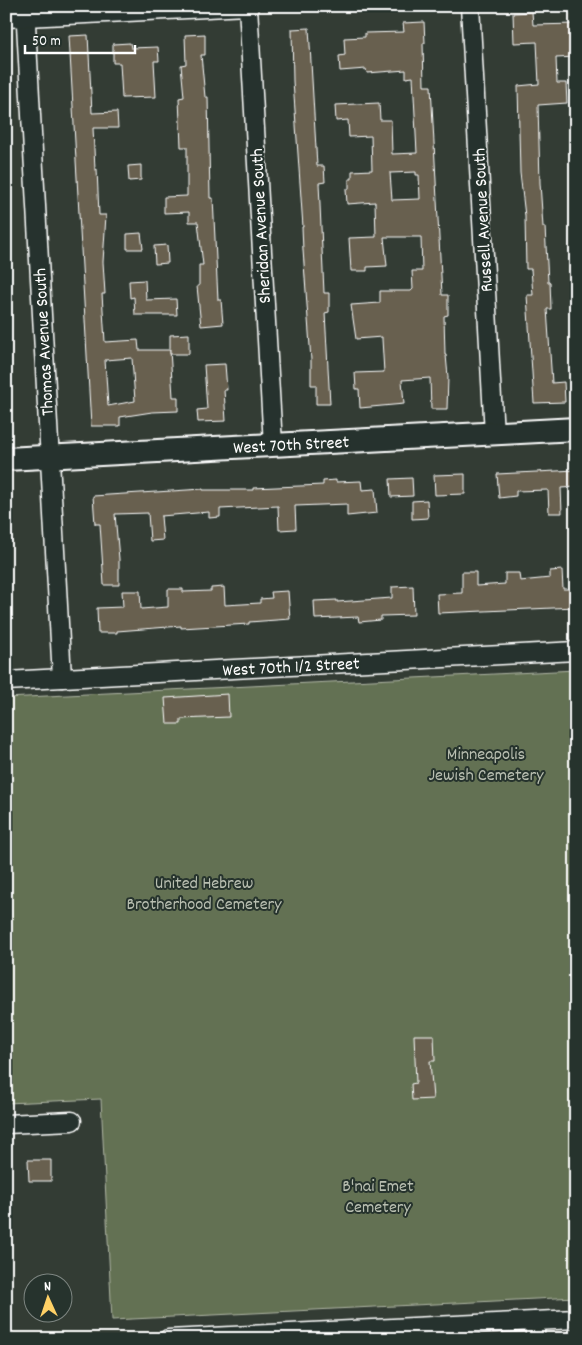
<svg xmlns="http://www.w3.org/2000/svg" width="582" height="1345" viewBox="0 0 582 1345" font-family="Dekko,sans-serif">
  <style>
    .green { fill: #647152; stroke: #b2b8a8 }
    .building { fill: #676050; stroke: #fff; fill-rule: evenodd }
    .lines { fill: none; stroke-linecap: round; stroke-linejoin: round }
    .minor-casing { stroke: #fff; stroke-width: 21 }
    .tertiary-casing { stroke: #fff; stroke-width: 26 }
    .minor { stroke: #26332d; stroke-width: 18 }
    .tertiary { stroke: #26332d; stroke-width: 22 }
    .labels { text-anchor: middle; stroke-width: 4; stroke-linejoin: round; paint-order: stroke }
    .street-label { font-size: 18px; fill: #fff; stroke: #26332d }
    .park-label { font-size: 18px; fill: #b9bfb1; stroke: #26332d }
  </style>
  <rect width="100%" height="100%" fill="#333c34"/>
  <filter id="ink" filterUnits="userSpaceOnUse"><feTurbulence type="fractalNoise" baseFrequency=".02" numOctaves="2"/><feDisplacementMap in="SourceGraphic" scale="10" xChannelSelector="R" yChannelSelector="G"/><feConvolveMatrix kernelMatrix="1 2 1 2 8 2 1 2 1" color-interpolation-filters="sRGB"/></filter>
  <g filter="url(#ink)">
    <polygon class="green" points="576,670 576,1297 112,1320 101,1099 6,1103 6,698"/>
    <g class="building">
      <polygon points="532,12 533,25 576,24 576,57 556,58 557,83 566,83 567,103 538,105 540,183 543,227 545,227 548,282 550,282 551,309 547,309 552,383 564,382 565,402 534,403 527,295 533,295 531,269 526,269 525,216 520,173 518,86 539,84 537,42 514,43 513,13"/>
      <path d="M424,22L425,43H423L424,86H431L442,295H448V315L444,316L445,355H446L448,377L447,409H431L430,378L402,380L404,404L360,408L359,389H356L355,373L384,372L382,339V337L356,339L351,305L380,303V291H411L413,289L412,271H422L421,237H384L387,266L367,267V271H351L349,238L376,237L375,202L347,204L346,189H349V179H352V171L372,170L371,136L349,137L348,120L336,121L335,105L379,103L380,120H391L392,154L417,153L413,77L406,78V70L367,73L366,69L340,71L339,56L345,55L344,38L365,37V33L404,32L403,23ZM416,172V175H419L420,199L392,200L390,173Z"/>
      <polygon points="309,28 317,166 324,166 325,182 319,183 324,293 329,293 329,312 325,313 330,404 316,404 316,385 311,385 311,360 303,250 302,227 303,227 293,81 292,29"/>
      <polygon points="205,34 205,55 201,55 205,97 208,97 210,198 213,198 218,300 221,300 223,324 201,326 197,286 199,286 199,265 203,265 198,222 189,222 189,212 164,213 164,197 187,196 187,147 181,147 179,98 184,97 181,65 186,64 185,35"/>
      <path d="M88,35L92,113L117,112L118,128H93L95,170L97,169L99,215H106L103,262L105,294H102L105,342L138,340L139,350H170L173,397H178V411L152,412L120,417V426H91L69,36ZM132,358L135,401L108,406L105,360Z"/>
      <polygon points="130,43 131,48 158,47 159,61 154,61 156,97 122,98 120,63 113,63 113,44"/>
      <polygon points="141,165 141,180 129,181 128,166"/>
      <polygon points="141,233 143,249 127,249 127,234"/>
      <polygon points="167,245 168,263 155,264 154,246"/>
      <polygon points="145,280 146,300 176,299 177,315 135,315 134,297 130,298 129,281"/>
      <polygon points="189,334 189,354 170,354 170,335"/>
      <polygon points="225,364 227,390 224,390 226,421 198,422 197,410 207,409 204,365"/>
      <polygon points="576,470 576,487 561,488 562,513 549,513 548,490 516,491 516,496 499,498 497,474"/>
      <polygon points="465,474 465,494 435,495 434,475"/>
      <polygon points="412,478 413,496 391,497 390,479"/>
      <polygon points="336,480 336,482 361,481 362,490 375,489 377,513 347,516 347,504 295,506 296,529 279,530 278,506 220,509 220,517 209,518 209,512 161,516 163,540 150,541 148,513 115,514 119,559 119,585 104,585 100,524 95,524 93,496 203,489 203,490 253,490 253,488 323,485 323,481"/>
      <polygon points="427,500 428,518 412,519 412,501"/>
      <polygon points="562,570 563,589 576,589 576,607 438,613 437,594 462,593 462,572 476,572 476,586 505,584 505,573 519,573 520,581 550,578 550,571"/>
      <polygon points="413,586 414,615 381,616 381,620 359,622 358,617 315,619 314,601 337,600 337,602 392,598 392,587"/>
      <polygon points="224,587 225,605 260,603 260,599 272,598 271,592 288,591 290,619 249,622 249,624 181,628 181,626 117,631 117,633 98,633 97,608 123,607 122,591 140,591 141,609 168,607 168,589 183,589 183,592 211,591 211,588"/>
      <polygon points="228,694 229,717 181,719 181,724 167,724 165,698"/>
      <polygon points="414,1035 434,1035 435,1061 430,1061 433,1099 412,1100 411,1084 416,1083"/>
      <polygon points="28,1160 51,1160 51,1181 29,1181"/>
    </g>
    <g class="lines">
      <g class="minor-casing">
        <g id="minor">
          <polyline points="25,6 62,678"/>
          <polyline points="248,6 273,445"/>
          <polyline points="470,6 494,434"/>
          <polyline points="6,18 247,6"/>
          <polyline points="6,681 576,651"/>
          <polyline points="6,1124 72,1121"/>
          <polyline points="535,1321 535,1339"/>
          <polyline points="168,1339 576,1319"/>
        </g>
      </g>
      <g class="tertiary-casing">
        <polyline id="tertiary" points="6,459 576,429"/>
      </g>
      <use href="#minor" class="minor"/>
      <use href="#tertiary" class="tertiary"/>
    </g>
  </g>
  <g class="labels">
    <g class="street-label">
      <text transform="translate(482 220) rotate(-93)" y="6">Russell Avenue South</text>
      <text transform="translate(260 226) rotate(-93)" y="6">Sheridan Avenue South</text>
      <text transform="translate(43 342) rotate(-93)" y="6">Thomas Avenue South</text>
      <text transform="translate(291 444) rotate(-3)" y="6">West 70th Street</text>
      <text transform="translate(291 666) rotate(-3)" y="6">West 70th 1/2 Street</text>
    </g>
    <g class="park-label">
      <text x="486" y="759">Minneapolis<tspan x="486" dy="21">Jewish Cemetery</tspan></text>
      <text x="204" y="888">United Hebrew<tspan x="204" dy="21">Brotherhood Cemetery</tspan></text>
      <text x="378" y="1191">B'nai Emet<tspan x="378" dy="21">Cemetery</tspan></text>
    </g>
  </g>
  <rect width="582" height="1345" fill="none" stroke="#26332d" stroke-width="25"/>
  <rect x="12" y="12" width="557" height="1320" fill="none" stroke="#fff" stroke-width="2" filter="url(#ink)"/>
  <g transform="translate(48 1298) rotate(357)"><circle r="24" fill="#26332d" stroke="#7d8581"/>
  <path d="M0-4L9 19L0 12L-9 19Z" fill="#ffd166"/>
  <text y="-8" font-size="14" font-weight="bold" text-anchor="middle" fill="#ffffff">N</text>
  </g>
  <path d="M25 45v8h110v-8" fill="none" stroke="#ffffff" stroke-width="2.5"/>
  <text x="32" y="45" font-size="15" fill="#ffffff" stroke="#26332d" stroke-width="4" paint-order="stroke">50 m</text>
</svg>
